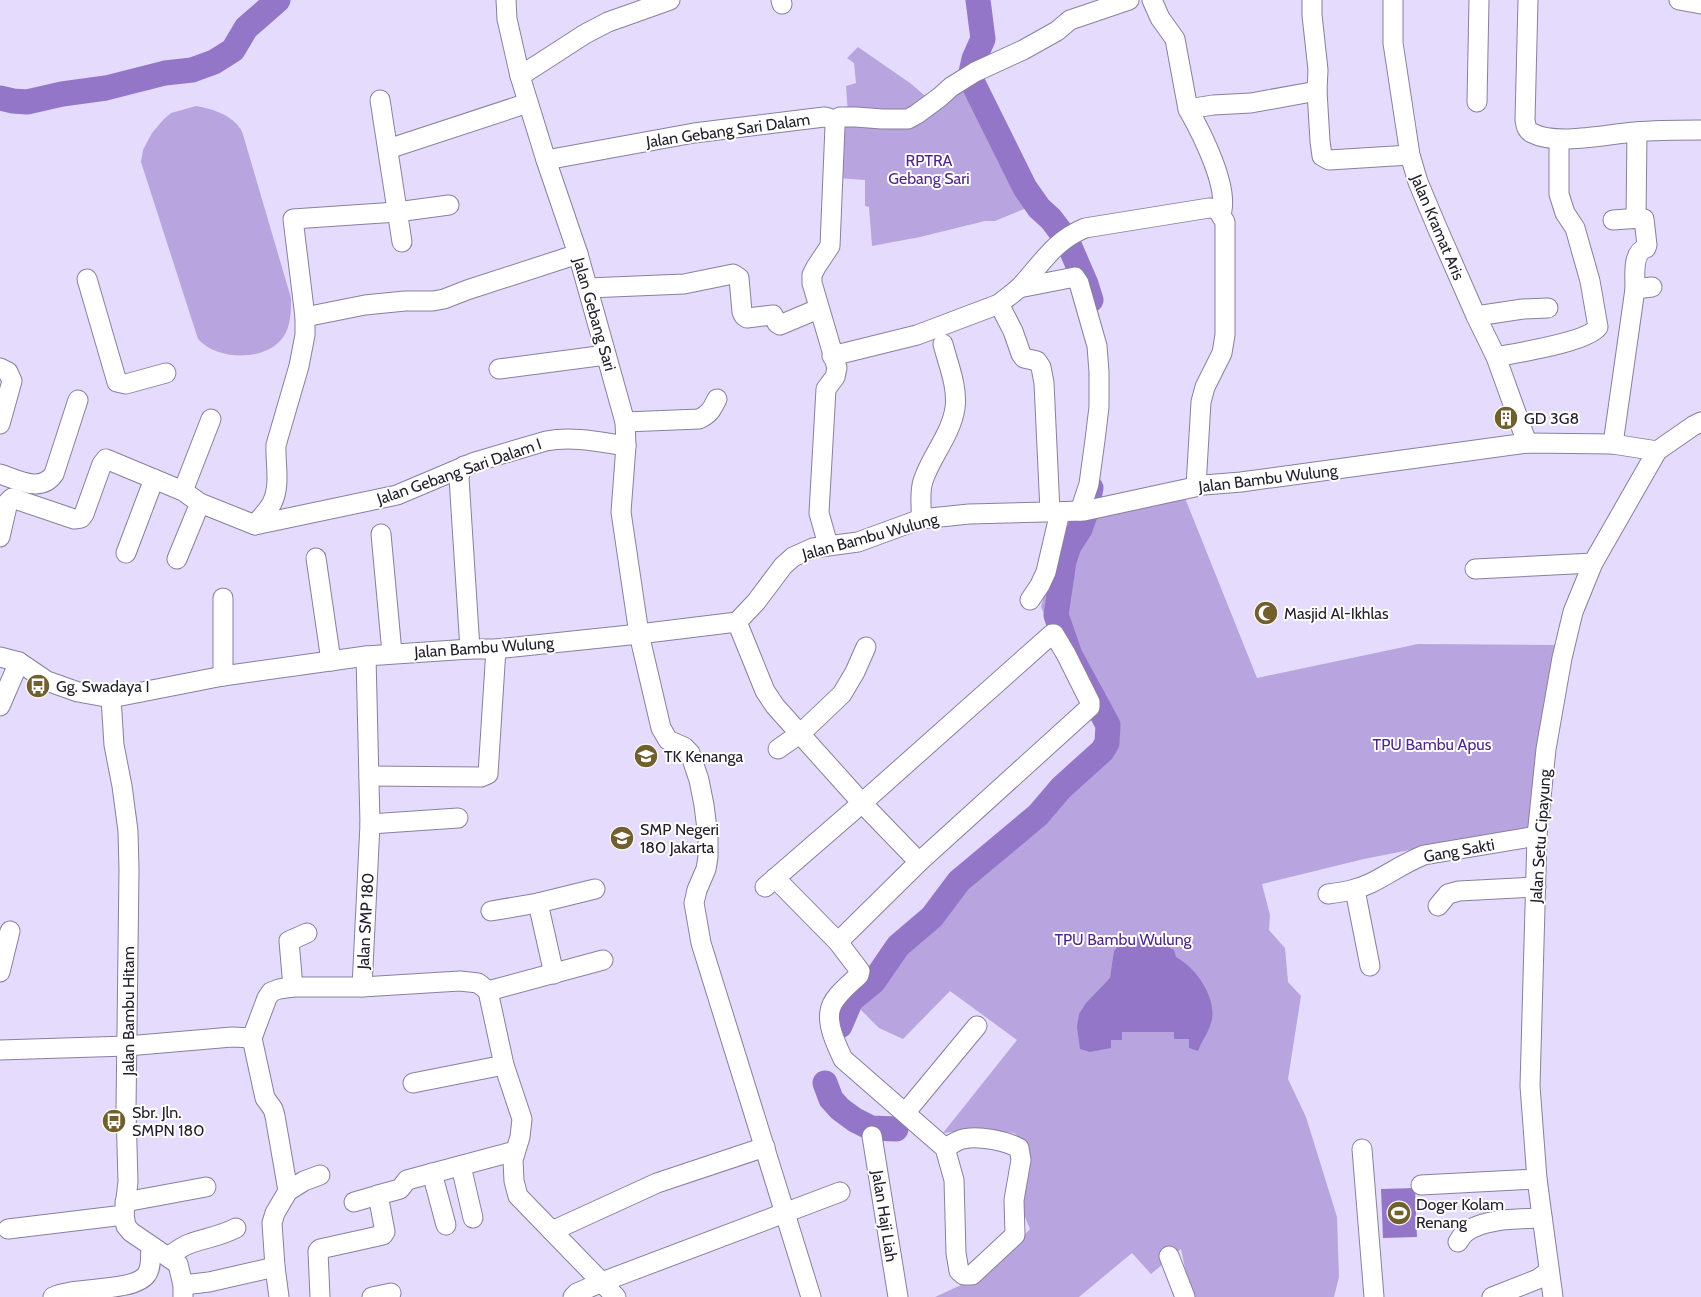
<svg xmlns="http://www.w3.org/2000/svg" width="1701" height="1297" viewBox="0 0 1701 1297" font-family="Cabin,sans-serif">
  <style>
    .green { fill: #b8a5df }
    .water { fill: #9376c7 }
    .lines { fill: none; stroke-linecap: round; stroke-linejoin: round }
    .river { stroke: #9376c7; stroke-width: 25 }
    .minor-casing { stroke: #897f9e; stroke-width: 21 }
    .minor { stroke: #fff; stroke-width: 19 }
    .labels { text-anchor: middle; stroke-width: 4; stroke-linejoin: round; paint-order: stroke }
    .street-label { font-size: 16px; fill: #24202c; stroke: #fff }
    .park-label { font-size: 16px; fill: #512687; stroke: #fff }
    .poi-label { font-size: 16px; fill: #24202c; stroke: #fff; text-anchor: start }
  </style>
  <rect width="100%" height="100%" fill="#e5dbfd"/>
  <g class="green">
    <polygon points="858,47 910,83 937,106 968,83 1009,171 1029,207 995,221 985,221 920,237 872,246 869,207 865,206 865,180 836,178 838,122 848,114 846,86 856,83 854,63 847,58"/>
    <path d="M196,106C210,108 231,115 239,127C242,130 243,135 244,138L291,298C291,311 291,325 284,336C267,362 217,361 198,339L141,162L143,150L152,133L163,120L171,113Z"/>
    <polygon points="1185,498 1257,678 1418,644 1558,645 1527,838 1440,844 1364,859 1262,884 1270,915 1269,930 1285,948 1288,982 1301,996 1288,1079 1306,1117 1337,1217 1339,1277 1334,1297 1191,1297 1181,1249 1151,1274 1132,1253 1079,1297 935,1297 987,1273 1030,1229 1020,1205 1029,1146 1014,1133 979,1129 943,1133 1017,1040 950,991 903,1039 879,1028 852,1001 1120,737 1068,668 1041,607 1063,519"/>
  </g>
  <g class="water">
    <path d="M1130,937L1153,938L1174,950L1176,957C1195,967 1216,996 1212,1019C1210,1031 1202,1040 1198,1051L1189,1048V1039H1174V1032H1122V1040H1111V1048L1090,1052L1080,1049L1077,1027L1079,1014L1086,1003L1110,978L1114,951L1121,942Z"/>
    <polygon points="1415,1188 1417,1237 1383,1238 1381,1189"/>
  </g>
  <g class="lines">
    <g class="river">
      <polyline points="978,0 983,39 974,59 970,77 1025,188 1039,208 1051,219 1067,240 1086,284 1091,300"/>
      <polyline points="0,98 13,101 27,102 62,94 106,88 165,73 192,70 214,62 233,50 246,28 278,0"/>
      <polyline points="840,1026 851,1000 874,981 898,946 932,917 959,881 1038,815 1061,788 1102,751 1107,743 1108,725 1070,655 1056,615 1064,561 1069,546 1080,529 1086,512 1091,488"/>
      <polyline points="825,1083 831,1099 840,1109 855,1120 871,1128 896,1129"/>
    </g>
    <g class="minor-casing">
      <g id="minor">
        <polyline points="506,0 507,19 520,76 546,160 578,254 625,422 626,446 621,512 639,634 661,728 668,740 684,747 690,753 699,780 704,805 708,837 708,857 706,869 697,890 694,903 701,943 811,1297"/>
        <polyline points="781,0 782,4"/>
        <polyline points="1152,0 1160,18 1175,39 1188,109 1213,105 1251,103 1317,91"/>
        <polyline points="1312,0 1312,15 1318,70 1317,91 1320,141 1322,156 1329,160 1410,155"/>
        <polyline points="1393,0 1393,43 1410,155 1418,182 1436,225 1476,316 1496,357 1527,443"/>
        <path d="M1528,0L1525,120C1526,125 1526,130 1532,133C1557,146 1607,134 1635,132C1657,130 1679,130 1701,130"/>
        <polyline points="1679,0 1701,4"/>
        <polyline points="520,76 585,34 608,22 670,0"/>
        <polyline points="380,100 402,242"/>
        <polyline points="1477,102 1479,0"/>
        <path d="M1188,109C1201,132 1230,188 1221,214"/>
        <polyline points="833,121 840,117 856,117 882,119 908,119 917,114 940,97 951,87 975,72 1023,50 1057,31 1070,20 1129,0"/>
        <polyline points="388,149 528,103"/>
        <path d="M546,160L694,133L824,117C831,118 833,120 835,126L830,246L816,267L812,275V283L837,368L835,377L826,389L819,513L828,545"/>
        <polyline points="1636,218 1637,132"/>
        <path d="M1613,220L1641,218L1644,219L1647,245L1646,248C1632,252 1635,276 1635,289"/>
        <polyline points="87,279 117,382 126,384 166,373"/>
        <polyline points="588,288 684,284 733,274 739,278 742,312 744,316 747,318 773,315 777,323 780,325 818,309"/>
        <polyline points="1019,288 1075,277 1079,283 1097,346 1099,372 1099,407 1095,440 1089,484 1080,511"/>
        <path d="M999,304C1006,298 1014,293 1021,286C1043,262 1054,241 1085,228L1209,208L1217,209L1225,222V335L1222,353L1205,387L1201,402L1196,486"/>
        <polyline points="1476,316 1523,309 1548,308"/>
        <polyline points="305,317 365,305 405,301 433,301 444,299 467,290 578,254"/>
        <polyline points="832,356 917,335 999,304 1013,331 1021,354 1024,358 1037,361 1041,367 1044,383 1050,511"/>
        <path d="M1496,357C1516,353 1588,342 1598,327L1590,281L1575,228L1565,213L1559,194V140"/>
        <polyline points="0,368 8,372 12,381 0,424"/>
        <polyline points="499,369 606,355"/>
        <path d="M625,422L699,419C710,414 712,409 717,399"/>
        <polyline points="1613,444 1635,289 1652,287"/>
        <polyline points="464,466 461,470 459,478 470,649"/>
        <path d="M0,474C18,480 41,493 54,474L78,400"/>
        <polyline points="183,491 211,419"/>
        <path d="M921,519C922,507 919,493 923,481C931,456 951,435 955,408C958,387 948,364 943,344"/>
        <path d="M255,525C260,518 268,511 272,503C281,485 275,464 276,445L299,366L305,335V317L293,219L397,212L449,205"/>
        <polyline points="381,534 392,653"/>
        <path d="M0,537L8,502L12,498L74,519L81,518L84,514L102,464L106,459L183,491L200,503L255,525L397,495L475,462L546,441C573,436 599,442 626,446"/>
        <polyline points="126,553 154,479"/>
        <polyline points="316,558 331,661"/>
        <polyline points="177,559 200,503"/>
        <polyline points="1475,569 1593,563"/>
        <polyline points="223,598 223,676"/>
        <polyline points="1030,600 1040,585 1046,572 1060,512"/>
        <polyline points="737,622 765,691 775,706 862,803 919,862"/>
        <polyline points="0,657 19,662 47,681 78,692 111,698 223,676 366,656 470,649 496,649 639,634 737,622 756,602 783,566 793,557 813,548 858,542 921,519 969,514 1084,511 1204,485 1241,482 1527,443 1613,444 1657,451"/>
        <polyline points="111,698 114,745 122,786 128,831 129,870 126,1110 128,1182 124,1215 126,1226 131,1232 178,1264 183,1285 183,1297"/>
        <polyline points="0,706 19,662"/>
        <polyline points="778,749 801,733 842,694 855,672 866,647"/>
        <polyline points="369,776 481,777 488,774 496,649"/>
        <polyline points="370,824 458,818"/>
        <polyline points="775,878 838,942"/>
        <path d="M765,887L862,803L1052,634H1054L1066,654L1090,702V707L919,862L838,942L860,971L859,975C850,984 832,997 830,1011C827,1026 837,1046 843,1059L945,1148L954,1180L956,1253L959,1271L964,1275H972L1015,1235L1014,1200L1021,1160L1019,1148C1006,1141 978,1135 963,1139C957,1140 951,1145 945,1148"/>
        <polyline points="1355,890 1370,966"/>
        <path d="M1328,894C1343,892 1357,890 1371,883C1389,874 1404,863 1424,855L1537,836"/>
        <polyline points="538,903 554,974"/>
        <polyline points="1438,906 1448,894 1459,891 1536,887"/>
        <polyline points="491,911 538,903 595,889"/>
        <polyline points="0,972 10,931"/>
        <polyline points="293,987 289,941 307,933"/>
        <polyline points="362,987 460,981 478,983 488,991 504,1065 522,1119 520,1137 513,1160 514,1181 518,1196 616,1297"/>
        <polyline points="488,991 603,960"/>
        <polyline points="0,1050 127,1046 232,1037 252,1038"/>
        <polyline points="413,1083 504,1065"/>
        <polyline points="905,1113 977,1026"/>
        <polyline points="872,1136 898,1297"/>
        <polyline points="1362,1149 1374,1297"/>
        <polyline points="461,1166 473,1218"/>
        <polyline points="432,1173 446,1225"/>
        <polyline points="1421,1185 1537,1179"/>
        <polyline points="288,1191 304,1181 320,1175"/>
        <polyline points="125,1202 206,1187"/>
        <polyline points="354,1202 378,1195"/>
        <polyline points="8,1229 124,1215"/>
        <polyline points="552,1231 657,1183 765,1147"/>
        <path d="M1458,1242C1460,1239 1462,1235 1465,1233C1482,1218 1521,1219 1542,1218"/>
        <polyline points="1169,1256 1185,1297"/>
        <path d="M168,1257C175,1252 181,1247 189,1244C205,1238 221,1236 236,1228"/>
        <polyline points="183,1285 209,1282 275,1267"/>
        <path d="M53,1297C74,1286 134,1293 147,1274C152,1266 150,1255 151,1247"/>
        <polyline points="279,1297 275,1267 272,1223 275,1213 288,1191 275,1116 273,1109 265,1098 252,1038 267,998 271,992 279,989 293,987 362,987 370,824 366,656"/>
        <polyline points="320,1297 318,1251 320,1249 383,1235 385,1232 378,1195 400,1189 407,1180 515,1151"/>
        <polyline points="372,1297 391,1293"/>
        <polyline points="573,1297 577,1293 602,1282 840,1192"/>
        <polyline points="1492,1297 1538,1279 1549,1271"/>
        <polyline points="1553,1297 1537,1179 1530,1086 1537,836 1546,749 1562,658 1573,612 1593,563 1657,451 1693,426 1701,422"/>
      </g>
    </g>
    <use href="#minor" class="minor"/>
  </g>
  <defs>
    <g id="building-disc" transform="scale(1.25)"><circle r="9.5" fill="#715f2d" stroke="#fff"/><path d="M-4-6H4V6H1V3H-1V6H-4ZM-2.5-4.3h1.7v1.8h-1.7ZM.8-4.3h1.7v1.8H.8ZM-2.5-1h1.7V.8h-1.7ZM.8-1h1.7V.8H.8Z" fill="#fff"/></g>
    <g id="mosque-disc" transform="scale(1.25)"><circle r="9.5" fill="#715f2d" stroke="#fff"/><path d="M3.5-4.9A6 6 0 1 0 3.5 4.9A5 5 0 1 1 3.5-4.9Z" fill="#fff"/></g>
    <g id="bus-disc" transform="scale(1.25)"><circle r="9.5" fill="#715f2d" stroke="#fff"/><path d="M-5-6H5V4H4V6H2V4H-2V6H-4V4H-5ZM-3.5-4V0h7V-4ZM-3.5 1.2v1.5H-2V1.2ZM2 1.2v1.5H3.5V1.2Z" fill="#fff"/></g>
    <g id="school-disc" transform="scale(1.25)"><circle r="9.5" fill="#715f2d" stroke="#fff"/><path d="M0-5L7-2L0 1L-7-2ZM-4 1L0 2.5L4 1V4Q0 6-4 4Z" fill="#fff"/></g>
    <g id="stadium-disc" transform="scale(1.25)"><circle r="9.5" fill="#715f2d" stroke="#fff"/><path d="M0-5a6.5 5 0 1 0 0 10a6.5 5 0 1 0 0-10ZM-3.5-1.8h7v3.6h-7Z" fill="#fff"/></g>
  </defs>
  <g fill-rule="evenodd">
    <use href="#building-disc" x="1506" y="418"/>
    <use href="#mosque-disc" x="1266" y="613"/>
    <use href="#bus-disc" x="38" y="686"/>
    <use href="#school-disc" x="646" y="756"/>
    <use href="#school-disc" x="622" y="838"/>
    <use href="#bus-disc" x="114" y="1121"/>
    <use href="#stadium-disc" x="1399" y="1213"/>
  </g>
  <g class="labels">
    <g class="street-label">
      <text transform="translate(728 130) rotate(-8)" y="6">Jalan Gebang Sari Dalam</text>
      <text transform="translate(1438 227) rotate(67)" y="6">Jalan Kramat Aris</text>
      <text transform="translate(595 314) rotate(74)" y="6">Jalan Gebang Sari</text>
      <text transform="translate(459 471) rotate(-19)" y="6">Jalan Gebang Sari Dalam I</text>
      <text transform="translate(1268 478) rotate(-7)" y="6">Jalan Bambu Wulung</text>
      <text transform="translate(870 536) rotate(-15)" y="6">Jalan Bambu Wulung</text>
      <text transform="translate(484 647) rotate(-4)" y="6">Jalan Bambu Wulung</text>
      <text transform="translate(1540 836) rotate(-86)" y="6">Jalan Setu Cipayung</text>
      <text transform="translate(1459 850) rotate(-10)" y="6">Gang Sakti</text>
      <text transform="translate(365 921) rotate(-87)" y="6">Jalan SMP 180</text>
      <text transform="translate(128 1011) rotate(-90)" y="6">Jalan Bambu Hitam</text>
      <text transform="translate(885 1216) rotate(81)" y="6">Jalan Haji Liah</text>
    </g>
    <g class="park-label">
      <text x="929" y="166">RPTRA<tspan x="929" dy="18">Gebang Sari</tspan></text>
      <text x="1432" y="750">TPU Bambu Apus</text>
      <text x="1123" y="945">TPU Bambu Wulung</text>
    </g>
    <g class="poi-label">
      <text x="1524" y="424">GD 3G8</text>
      <text x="1284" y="619">Masjid Al-Ikhlas</text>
      <text x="56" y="692">Gg. Swadaya I</text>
      <text x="664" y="762">TK Kenanga</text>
      <text x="640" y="835">SMP Negeri<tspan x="640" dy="18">180 Jakarta</tspan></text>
      <text x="132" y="1118">Sbr. Jln.<tspan x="132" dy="18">SMPN 180</tspan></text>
      <text x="1416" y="1210">Doger Kolam<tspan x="1416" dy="18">Renang</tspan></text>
    </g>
  </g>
</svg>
